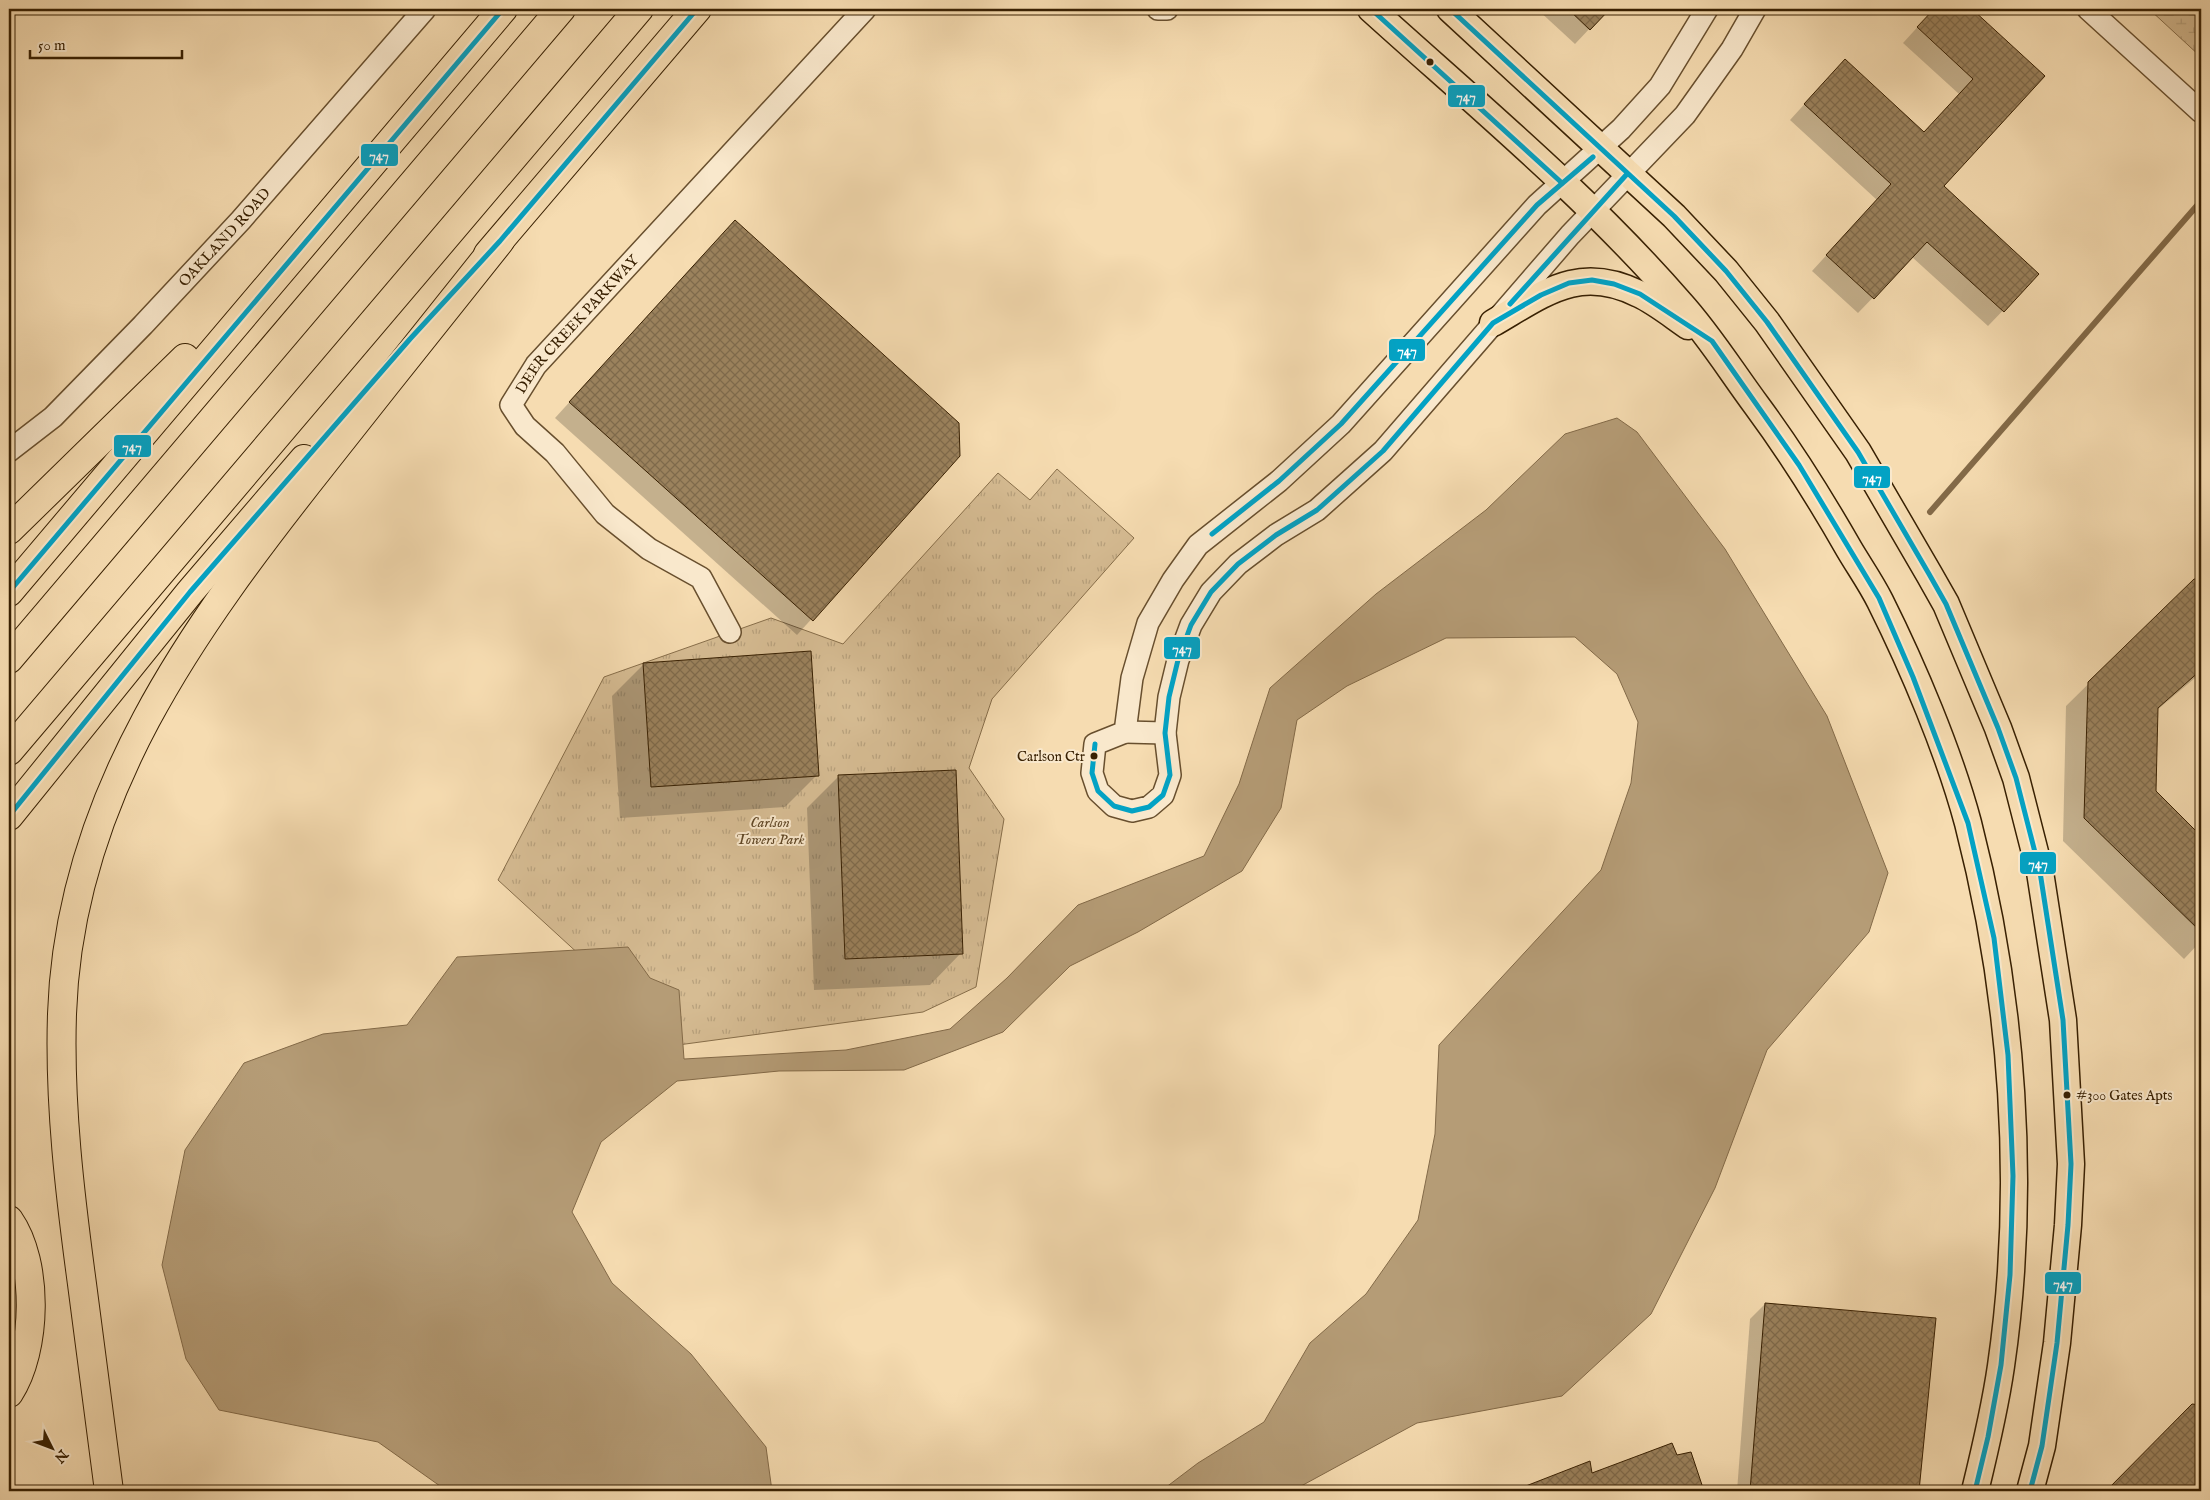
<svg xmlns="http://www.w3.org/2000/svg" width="2210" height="1500" viewBox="0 0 2210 1500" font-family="'IM FELL English',serif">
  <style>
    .grass { fill: url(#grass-tufts); stroke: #876e4a }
    .wetland { fill: url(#wetland-marsh); stroke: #876e4a }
    .water { fill: #b59c76; stroke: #836a48 }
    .shadow { fill: #0003 }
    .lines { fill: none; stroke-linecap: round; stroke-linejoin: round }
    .stream { stroke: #836a48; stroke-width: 6 }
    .building { fill: url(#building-cross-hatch); stroke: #382002 }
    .minor-casing { stroke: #684f2e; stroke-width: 24 }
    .major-casing { stroke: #382002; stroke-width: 29 }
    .highway-casing { stroke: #382002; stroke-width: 30 }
    .minor { stroke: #f9e8cc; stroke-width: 21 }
    .major { stroke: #f6dcb1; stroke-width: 26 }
    .highway { stroke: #f6dcb1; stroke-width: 28 }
    .bus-1-casing { stroke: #f9e8cc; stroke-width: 9 }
    .bus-1 { stroke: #03a2c4; stroke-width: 5 }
    .bus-dot { fill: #382002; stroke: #f9e8cc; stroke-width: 2 }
    .labels { text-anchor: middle; stroke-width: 4; stroke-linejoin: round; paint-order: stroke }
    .bus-label { font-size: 14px; fill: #382002; stroke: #f9e8cc; text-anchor: end }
    .street-label { font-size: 15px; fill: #382002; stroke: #f9e8cc }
    .park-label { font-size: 15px; font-style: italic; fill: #604726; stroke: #f9e8cc }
    .line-badge { stroke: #f9e8cc; stroke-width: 2 }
    .badge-label { font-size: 14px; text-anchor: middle; font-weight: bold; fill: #fff }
  </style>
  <defs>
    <pattern id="grass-tufts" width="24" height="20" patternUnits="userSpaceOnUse" patternTransform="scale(1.25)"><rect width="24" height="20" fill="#d6bc93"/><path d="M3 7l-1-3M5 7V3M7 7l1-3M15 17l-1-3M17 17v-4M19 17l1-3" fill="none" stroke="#b8a17d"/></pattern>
    <pattern id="wetland-marsh" width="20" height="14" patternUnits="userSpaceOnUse" patternTransform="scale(1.25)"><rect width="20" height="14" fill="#d6bc93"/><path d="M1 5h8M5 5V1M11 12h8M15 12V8" fill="none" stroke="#b8a17d"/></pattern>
    <pattern id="building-cross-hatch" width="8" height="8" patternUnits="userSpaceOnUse" patternTransform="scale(1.25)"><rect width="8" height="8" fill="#9b825d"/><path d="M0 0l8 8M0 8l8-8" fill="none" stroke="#7f6a4b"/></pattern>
  </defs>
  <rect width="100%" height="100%" fill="#f6dcb1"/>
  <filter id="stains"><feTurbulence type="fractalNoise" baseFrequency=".004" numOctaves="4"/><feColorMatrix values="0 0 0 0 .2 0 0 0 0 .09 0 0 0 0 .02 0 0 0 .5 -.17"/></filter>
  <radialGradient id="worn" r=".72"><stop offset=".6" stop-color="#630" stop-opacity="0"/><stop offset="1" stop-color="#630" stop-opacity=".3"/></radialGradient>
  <polygon class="grass" points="1057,469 1134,538 992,699 969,768 1004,819 976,987 923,1012 678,1045 498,880 604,677 771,618 843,644 998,473 1030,500"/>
  <polygon class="wetland" points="2149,9 2201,9 2201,57"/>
  <polygon class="water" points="1617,418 1637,432 1725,549 1827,716 1888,873 1869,932 1767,1050 1715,1188 1651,1314 1562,1396 1417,1423 1292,1491 1161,1491 1198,1463 1264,1422 1310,1343 1366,1294 1418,1220 1435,1134 1439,1045 1601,870 1631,783 1638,722 1617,674 1575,637 1446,638 1347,686 1297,720 1281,808 1242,871 1138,932 1070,966 1003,1032 904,1070 779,1071 677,1081 601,1142 572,1212 612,1283 691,1354 766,1447 772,1491 447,1491 378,1442 219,1410 186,1359 162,1265 185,1150 244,1063 323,1034 407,1025 457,957 628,947 650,978 679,990 684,1059 846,1050 950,1029 1007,978 1078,905 1204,856 1239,784 1270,688 1376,594 1486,510 1565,434"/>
  <g class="shadow">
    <polygon points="1537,9 1608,9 1575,44"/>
    <polygon points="1934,9 1970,9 2043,76 1942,186 2038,274 1988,326 1912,257 1858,313 1812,271 1877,200 1790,120 1830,76 1924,133 1959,94 1903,43"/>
    <polygon points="720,237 959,456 797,635 555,418"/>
    <polygon points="2194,580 2201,580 2201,673 2157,710 2155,792 2201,838 2201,941 2184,959 2063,841 2066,706"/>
    <polygon points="644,664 817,775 785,807 620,818 612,696"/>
    <polygon points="839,776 961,953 930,985 814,990 807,808"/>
    <polygon points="1765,1304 1935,1319 1918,1491 1737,1491 1750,1319"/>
    <polygon points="2193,1405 2201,1406 2201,1491 2107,1491"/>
    <polygon points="1690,1454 1703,1491 1514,1491 1589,1462 1591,1475"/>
  </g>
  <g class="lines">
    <polyline class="stream" points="1930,512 2201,201"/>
  </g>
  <g class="building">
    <polygon points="1568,9 1610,9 1590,30"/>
    <polygon points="1934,9 1972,9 2045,76 1944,186 2039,274 2004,312 1927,242 1874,299 1826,255 1891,184 1804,104 1845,59 1924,132 1973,79 1917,27"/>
    <polygon points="735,220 959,423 960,456 813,621 569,402"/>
    <polygon points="2194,579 2201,579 2201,670 2158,708 2156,791 2201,836 2201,932 2084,818 2088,682"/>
    <polygon points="811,651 819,776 651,787 643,663"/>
    <polygon points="956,770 963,954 845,959 838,775"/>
    <polygon points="1765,1303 1936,1318 1919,1491 1750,1491"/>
    <polygon points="2192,1404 2201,1405 2201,1491 2106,1491"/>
    <polygon points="1672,1443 1677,1455 1691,1452 1704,1491 1513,1491 1590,1461 1592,1473"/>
  </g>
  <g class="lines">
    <g class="minor-casing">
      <g id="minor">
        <polyline points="1158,9 1167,9"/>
        <polyline points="1707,9 1660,86 1621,129 1537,205 1341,424 1279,481 1198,545 1173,580 1148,623 1132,678 1125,732 1095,744 1092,773 1098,791 1114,806 1132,811 1149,807 1163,795 1170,775 1165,733 1169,697 1178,660 1191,625 1211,592 1238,564 1276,535 1317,510 1383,451 1570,235 1685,115 1732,49 1755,9"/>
        <polyline points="2088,9 2201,112"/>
        <path id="s1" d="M9,451L53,417L143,325L241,220L425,9"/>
        <path id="s2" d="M730,632L701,578L649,549L605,514L555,453L525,426L511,405L536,365L865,9"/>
        <polyline points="1125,732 1165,733"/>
      </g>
    </g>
    <g class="major-casing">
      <g id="major">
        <path d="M1371,9C1476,104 1587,196 1680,303C1709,335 1731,371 1757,406C1791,452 1821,500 1849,549C1859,566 1871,583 1880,601C1913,667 1949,752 1968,823C2013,997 2027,1187 2001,1366C1995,1408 1985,1450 1975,1491"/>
        <polyline points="1450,9 1674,216 1726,271 1767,322 1858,452 1929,574 1946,604 1998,728 2016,778 2040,872 2063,1020 2071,1164 2068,1225 2057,1343 2042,1446 2030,1491"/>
        <path d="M1493,323C1545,293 1579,264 1639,294C1656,302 1672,315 1688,326"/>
      </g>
    </g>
    <g class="highway-casing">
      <g id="highway">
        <polyline points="488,254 697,9"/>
        <polyline points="9,530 185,358"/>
        <polyline points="9,592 503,9"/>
        <polyline points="9,659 561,9"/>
        <polyline points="9,751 639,9"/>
        <polyline points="9,816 190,592 304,459"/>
        <path d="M9,1220C39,1263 37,1350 9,1393"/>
        <path d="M109,1491C100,1422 91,1353 82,1284C70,1195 59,1104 62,1014C69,797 193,628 322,465C381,390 440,316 500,241"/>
      </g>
    </g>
    <use href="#minor" class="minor"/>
    <use href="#major" class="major"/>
    <use href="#highway" class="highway"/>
    <g class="bus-1-casing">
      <g id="bus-1">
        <polyline points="1371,9 1562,183"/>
        <polyline points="1450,9 1674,216 1726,271 1767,322 1858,452 1929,574 1946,604 1998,728 2016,778 2040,872 2063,1020 2071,1164 2068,1225 2057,1343 2042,1446 2030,1491"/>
        <polyline points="1510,304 1627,174"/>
        <polyline points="1212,534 1279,481 1341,424 1537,205 1593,157"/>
        <polyline points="9,592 503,9"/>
        <polyline points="1095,744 1092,773 1098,791 1114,806 1132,811 1149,807 1163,795 1170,775 1165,733 1169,697 1178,660 1191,625 1211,592 1238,564 1276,535 1317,510 1383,451 1493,323 1541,295 1569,283 1592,280 1614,284 1640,294 1712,341 1799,465 1879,598 1913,677 1968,823 1994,938 2008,1055 2013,1176 2010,1275 2001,1365 1988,1437 1975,1491"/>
        <polyline points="9,816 190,592 410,339 500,241 697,9"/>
      </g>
    </g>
    <use href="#bus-1" class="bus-1"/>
  </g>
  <g class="bus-dot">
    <circle cx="1430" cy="62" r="4.5"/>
    <circle cx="1094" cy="756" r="4.5"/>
    <circle cx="2067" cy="1095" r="4.5"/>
  </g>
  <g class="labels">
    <g class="bus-label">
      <text x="1085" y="761">Carlson Ctr</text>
      <text x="2076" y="1100" text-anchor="start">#300 Gates Apts</text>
    </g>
    <g class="street-label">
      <text dy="5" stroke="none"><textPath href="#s1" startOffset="304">OAKLAND ROAD</textPath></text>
      <text dy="5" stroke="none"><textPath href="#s2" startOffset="426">DEER CREEK PARKWAY</textPath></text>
    </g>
    <g class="park-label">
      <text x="770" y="827">Carlson<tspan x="770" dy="17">Towers Park</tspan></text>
    </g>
  </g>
  <g class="line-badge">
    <rect x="1447" y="84" width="39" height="24" rx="5" fill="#03a2c4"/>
    <rect x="360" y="143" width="39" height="24" rx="5" fill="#03a2c4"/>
    <rect x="1388" y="338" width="38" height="24" rx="5" fill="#03a2c4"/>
    <rect x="113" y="434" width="39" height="24" rx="5" fill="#03a2c4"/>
    <rect x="1853" y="465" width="38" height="24" rx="5" fill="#03a2c4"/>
    <rect x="1163" y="636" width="38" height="24" rx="5" fill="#03a2c4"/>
    <rect x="2019" y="851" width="38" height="24" rx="5" fill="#03a2c4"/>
    <rect x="2044" y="1271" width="38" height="24" rx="5" fill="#03a2c4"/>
  </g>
  <g class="badge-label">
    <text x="1466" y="101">747</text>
    <text x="379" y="160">747</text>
    <text x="1407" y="355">747</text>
    <text x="132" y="451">747</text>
    <text x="1872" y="482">747</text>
    <text x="1182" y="653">747</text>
    <text x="2038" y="868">747</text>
    <text x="2063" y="1288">747</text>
  </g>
  <rect width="2210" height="1500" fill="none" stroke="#f6dcb1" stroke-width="30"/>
  <rect x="10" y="10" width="2190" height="1480" fill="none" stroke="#382002" stroke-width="2.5"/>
  <rect x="15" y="15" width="2180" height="1470" fill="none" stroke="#382002"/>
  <g transform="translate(52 1448) rotate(132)" stroke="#f9e8cc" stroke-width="4" paint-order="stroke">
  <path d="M0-4L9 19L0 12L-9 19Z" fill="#382002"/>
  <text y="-8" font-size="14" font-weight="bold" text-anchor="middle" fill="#382002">N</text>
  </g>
  <path d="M30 50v8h152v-8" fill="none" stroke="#382002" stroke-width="2.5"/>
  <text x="38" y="50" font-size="15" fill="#382002" stroke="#f9e8cc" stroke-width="4" paint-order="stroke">50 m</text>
  <rect width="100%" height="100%" filter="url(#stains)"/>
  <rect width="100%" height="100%" fill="url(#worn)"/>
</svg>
